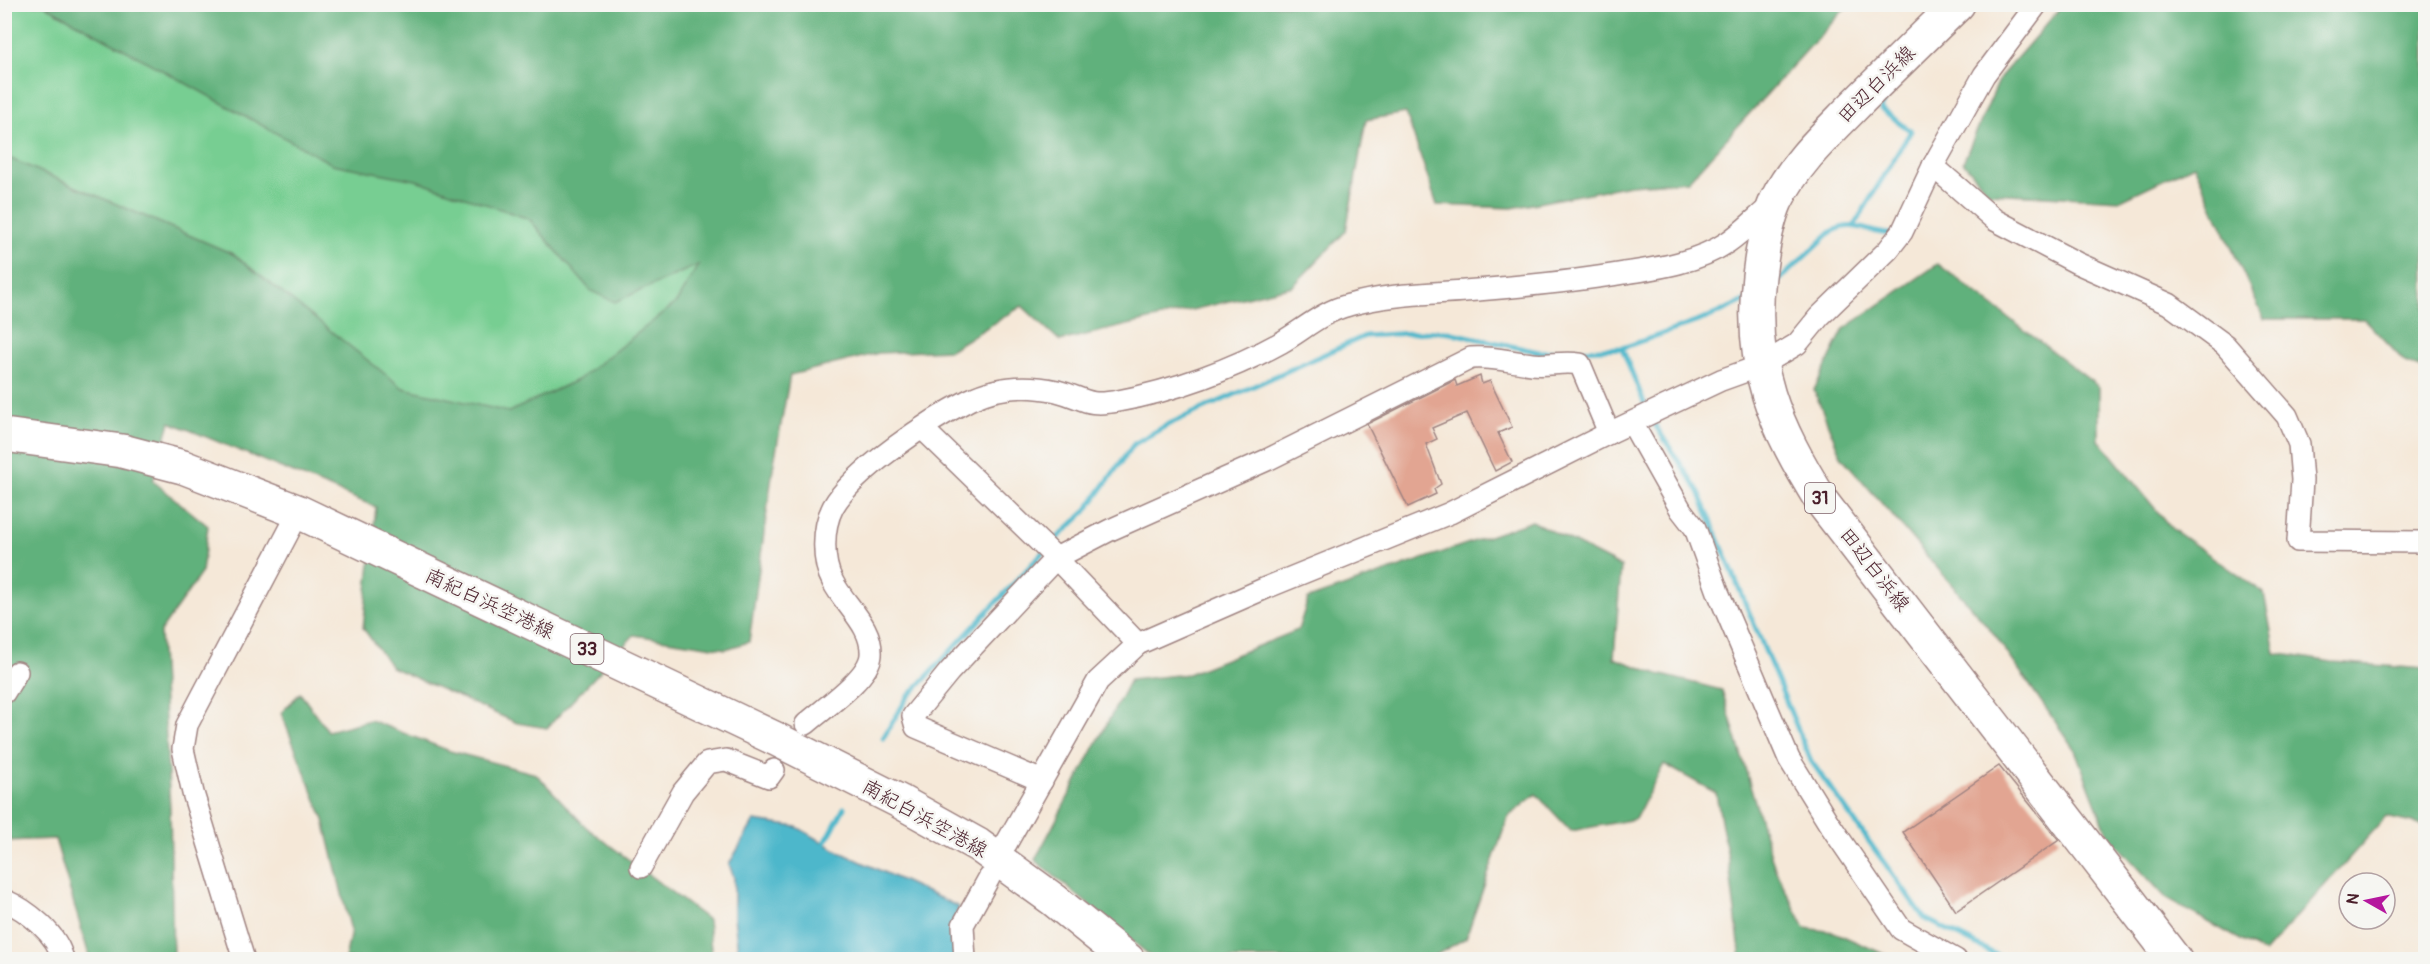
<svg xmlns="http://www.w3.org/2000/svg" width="2430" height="964" viewBox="0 0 2430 964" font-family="Pangolin,'Klee One',sans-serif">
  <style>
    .green { fill: #77ce92; stroke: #60765e; stroke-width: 1.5 }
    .forest { fill: #61b17c; stroke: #566854; stroke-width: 1.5 }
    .water { fill: #4eb7cb; stroke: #4c6b7b; stroke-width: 1.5 }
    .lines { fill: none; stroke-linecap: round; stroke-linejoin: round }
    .stream { stroke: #4eb7cb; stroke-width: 5 }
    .building { fill: #e2a592 }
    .minor-casing { stroke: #a08482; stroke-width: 24 }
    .primary-casing { stroke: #a08482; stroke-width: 36 }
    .minor { stroke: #fff; stroke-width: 21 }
    .primary { stroke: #fff; stroke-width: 33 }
    .labels { text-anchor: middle; stroke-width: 5; stroke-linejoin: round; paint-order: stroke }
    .shield { fill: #f6f6f2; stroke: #7e6067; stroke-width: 1.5 }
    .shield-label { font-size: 18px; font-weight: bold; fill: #4a1f2b }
    .street-label { font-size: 20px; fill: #4a1f2b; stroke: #f6f6f2 }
  </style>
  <rect width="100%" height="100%" fill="#f6f6f2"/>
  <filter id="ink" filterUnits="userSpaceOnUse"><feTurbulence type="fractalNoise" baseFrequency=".0167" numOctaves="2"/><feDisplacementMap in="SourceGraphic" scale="12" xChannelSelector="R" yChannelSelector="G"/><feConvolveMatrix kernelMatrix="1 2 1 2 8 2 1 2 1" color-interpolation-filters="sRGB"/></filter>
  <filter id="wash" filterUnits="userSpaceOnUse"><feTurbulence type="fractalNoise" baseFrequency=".008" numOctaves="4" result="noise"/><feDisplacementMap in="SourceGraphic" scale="24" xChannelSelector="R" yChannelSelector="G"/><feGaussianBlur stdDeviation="1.35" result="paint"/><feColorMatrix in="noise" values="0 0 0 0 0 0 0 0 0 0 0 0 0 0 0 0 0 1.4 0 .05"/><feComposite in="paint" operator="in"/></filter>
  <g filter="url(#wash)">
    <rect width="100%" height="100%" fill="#f5e8d8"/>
    <polygon class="green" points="1338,4 1182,192 768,365 690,594 5,169 5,5"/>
    <g class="forest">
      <polygon points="2064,4 2425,5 2425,370 2405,362 2364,319 2264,319 2194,165 2121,200 1989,193 1963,162 2001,76"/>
      <polygon points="44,5 1848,5 1688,181 1630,185 1512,208 1437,205 1406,113 1366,120 1346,231 1293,286 1060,341 1022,306 950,350 879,353 790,375 773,468 749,642 726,649 634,635 547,728 517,723 391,667 363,628 376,507 170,422 153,481 208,526 202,572 160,632 170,808 173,959 90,959 55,839 5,841 4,156 233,254 403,388 509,412 579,379 676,303 698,265 615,302 591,291 529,219 416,180 332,164"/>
      <polygon points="1938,264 2099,387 2099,440 2171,528 2264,593 2275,653 2332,662 2425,669 2425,826 2386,817 2264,953 2167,899 2108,835 2075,750 1994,634 1841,456 1814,390 1844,329"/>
      <polygon points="1532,521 1621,567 1614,658 1658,674 1722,690 1775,869 1805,928 1834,932 1895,959 1741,959 1729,864 1716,793 1664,764 1635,819 1571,831 1536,794 1508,817 1466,938 1429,959 1154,959 1035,860 1130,680 1188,674 1298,630 1308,599"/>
      <polygon points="300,693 328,731 370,720 450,751 536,774 586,827 708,920 712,959 345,959 351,931 324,820 281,713"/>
    </g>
    <polygon class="water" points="754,821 797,827 840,852 959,907 952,927 957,959 739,959 734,917 734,878 729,864"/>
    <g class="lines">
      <g class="stream">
        <polyline points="1855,224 1911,131 1881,109 1885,95"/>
        <path d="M1771,288L1831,232C1855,219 1866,233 1890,234"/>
        <polyline points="1622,348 1707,318 1746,300"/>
        <polyline points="1651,419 1699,492 1811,761 1924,918 2006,960"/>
        <polyline points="1050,545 1085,512 1134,444 1169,424 1365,336 1443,331 1539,352 1622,348 1647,410"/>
        <polyline points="883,738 907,698 1044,551"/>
        <polyline points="825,843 844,808"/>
      </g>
    </g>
    <g id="blocks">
      <g class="building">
        <polygon points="1480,376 1482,384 1490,381 1512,427 1498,433 1512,462 1495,471 1467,413 1432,428 1437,439 1426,444 1441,484 1434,489 1436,494 1408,507 1367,424 1455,380 1457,386"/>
        <polygon points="1999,766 2059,840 1956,911 1903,832"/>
      </g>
    </g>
  </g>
  <g filter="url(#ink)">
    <use href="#blocks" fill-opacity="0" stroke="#a08482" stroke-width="1.5"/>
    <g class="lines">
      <g class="minor-casing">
        <g id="minor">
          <polyline points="1933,166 1995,220 2077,263 2169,304 2225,345 2287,416 2299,444 2302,480 2298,541 2426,542"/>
          <polyline points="1632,423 1681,510 1695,528 1718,592 1789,759 1828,822 1901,929 1956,960"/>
          <polyline points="923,429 1054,556 1138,644"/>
          <polyline points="4,693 17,672"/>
          <path d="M806,724C824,708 869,678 871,655C873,626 845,606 833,582C822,562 822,528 833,507C853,471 932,419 969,400C997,386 1026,384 1057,391C1085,398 1085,407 1118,401C1173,391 1233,369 1282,342C1304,329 1324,311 1349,305C1391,293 1434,294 1477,290C1526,286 1576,281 1624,273C1660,268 1698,262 1728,242C1744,231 1758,216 1773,204"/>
          <path d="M1042,781L916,727L913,716L949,672L1056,558L1110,530L1269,459L1471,358C1492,356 1511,362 1532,364C1548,366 1563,361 1580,364L1609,433"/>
          <polyline points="1006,844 1098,681 1138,644 1268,587 1450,513 1609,433 1721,380 1760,366 1797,344 1819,317 1888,250 1902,232 1933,166 1984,75 2037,4"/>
          <polyline points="641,867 683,792 707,763 726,760 769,777 774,770"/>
          <path d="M4,900C27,910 58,934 63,960"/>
          <polyline points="244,960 193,793 183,749 187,725 299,512"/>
          <polyline points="965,960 963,925 989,878"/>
        </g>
      </g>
      <g class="primary-casing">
        <g id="primary">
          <path d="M1958,4C1923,38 1888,72 1854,106C1826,135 1794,164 1776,201C1766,224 1762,251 1759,276C1748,368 1775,426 1822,502L2175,960"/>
          <polyline points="4,435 122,451 183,467 299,512 776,739 899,801 978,845 1054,900 1128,960"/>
        </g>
      </g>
      <use href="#minor" class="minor"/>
      <use href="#primary" class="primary"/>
    </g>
  </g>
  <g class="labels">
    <g class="shield">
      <rect x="1805" y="483" width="30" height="30" rx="4.5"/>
      <rect x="570.5" y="634" width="33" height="30" rx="4.5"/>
    </g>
    <g class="shield-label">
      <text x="1820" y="504">31</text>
      <text x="587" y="655">33</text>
    </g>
    <g class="street-label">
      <text transform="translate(1876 84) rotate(-45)" y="7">田辺白浜線</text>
      <text transform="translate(1875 569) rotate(52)" y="7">田辺白浜線</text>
      <text transform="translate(490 603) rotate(25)" y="7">南紀白浜空港線</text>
      <text transform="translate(925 818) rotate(29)" y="7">南紀白浜空港線</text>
    </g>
  </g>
  <rect width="2430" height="964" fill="none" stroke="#f6f6f2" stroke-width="24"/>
  <g transform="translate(2367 901) rotate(279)"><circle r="28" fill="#f6f6f2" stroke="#b1a0a2" stroke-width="1.5"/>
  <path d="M0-4.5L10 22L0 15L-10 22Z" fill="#b5179e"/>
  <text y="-9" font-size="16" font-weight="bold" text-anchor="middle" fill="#4a1f2b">N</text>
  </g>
</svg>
